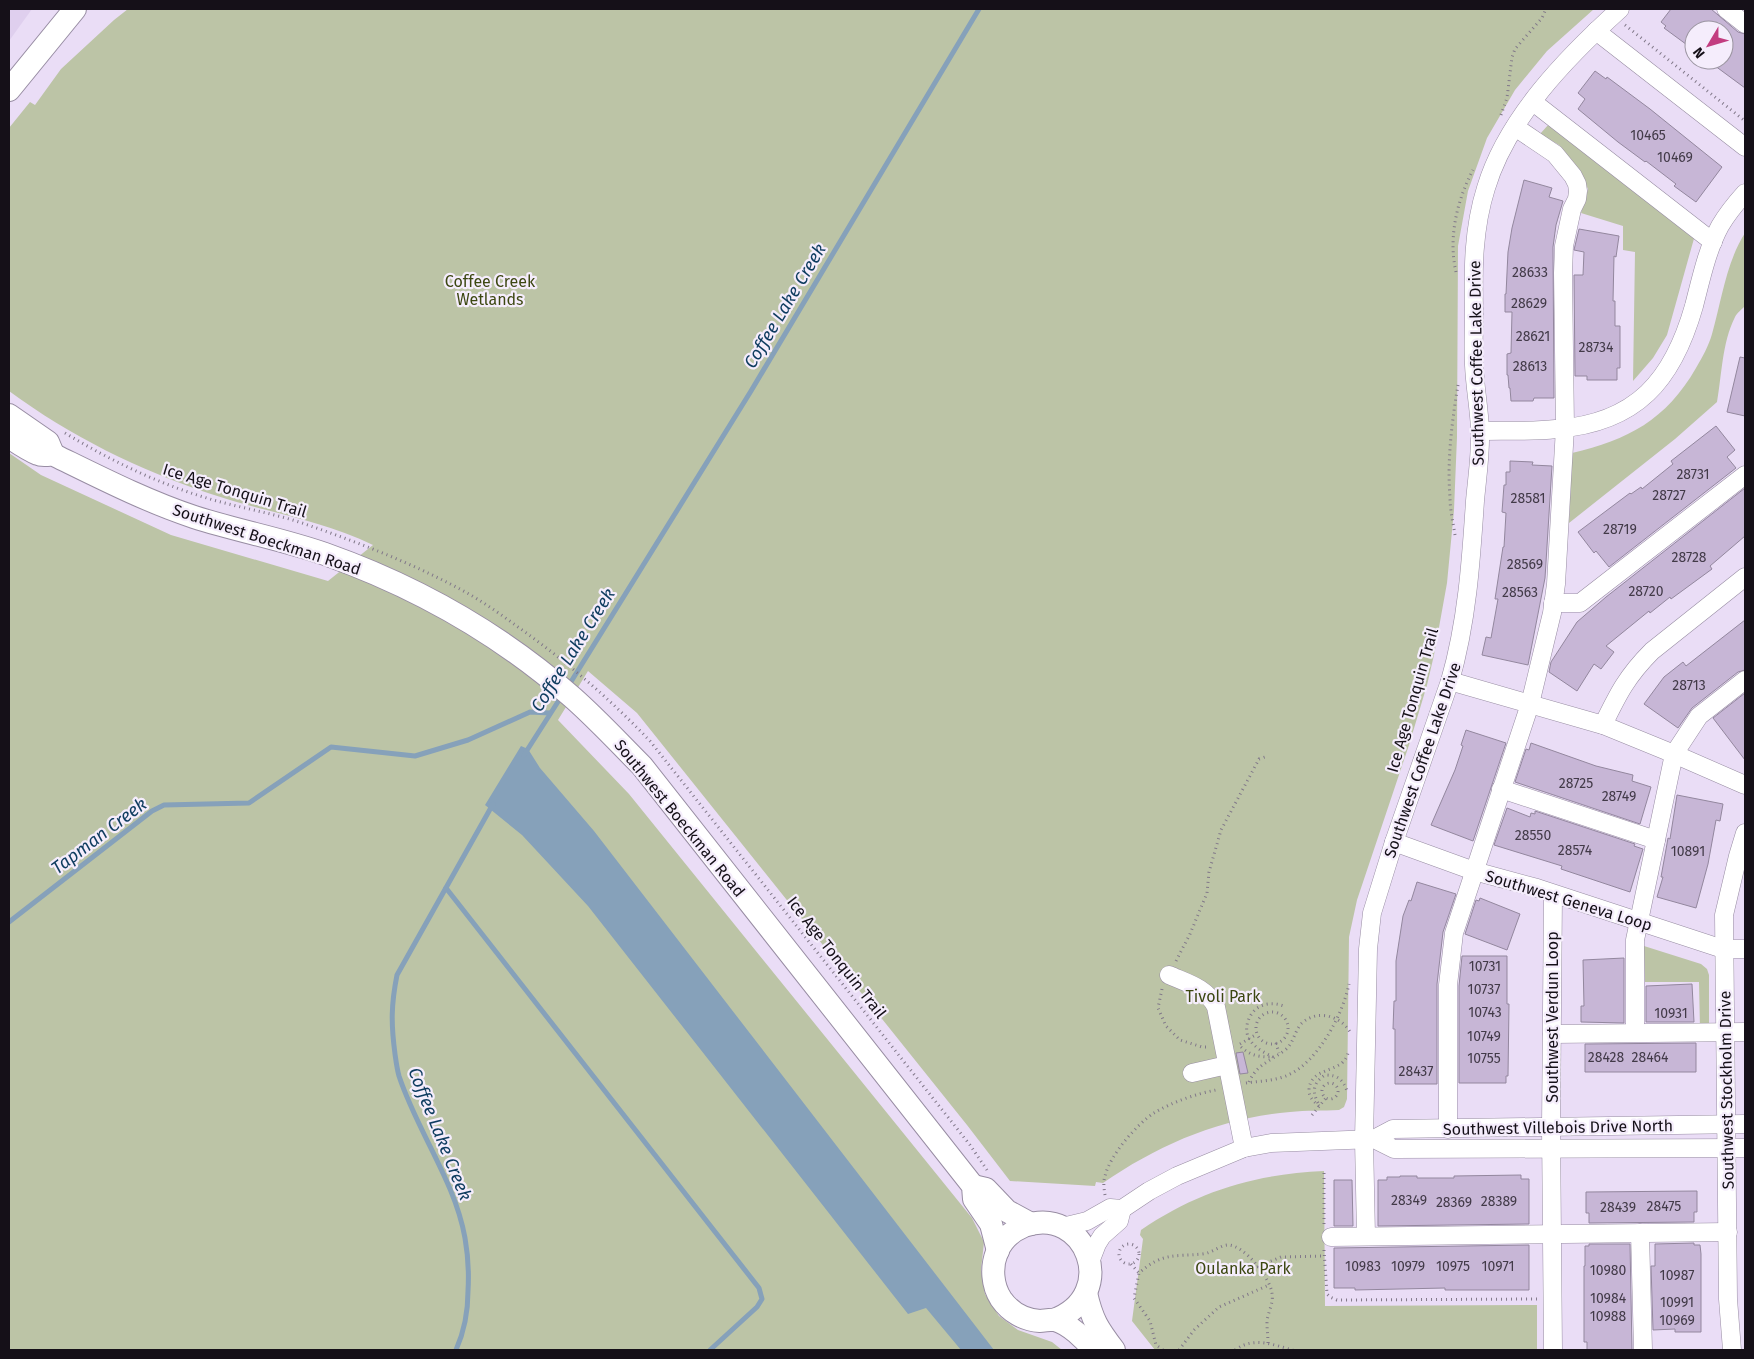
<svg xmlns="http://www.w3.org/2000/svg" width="1754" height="1359" viewBox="0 0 1754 1359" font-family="'Fira Sans',sans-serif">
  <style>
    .built { fill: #dfcfee }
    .green { fill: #bcc4a6 }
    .water { fill: #86a1ba }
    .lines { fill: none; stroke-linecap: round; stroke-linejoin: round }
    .stream { stroke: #86a1ba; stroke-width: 5 }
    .building { fill: #c7b6d6; stroke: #93879e }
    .minor-casing { stroke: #988da3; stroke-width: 19 }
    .major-casing { stroke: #988da3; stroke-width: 24 }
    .path { stroke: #817889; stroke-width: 3; stroke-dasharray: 1 4; stroke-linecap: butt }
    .minor { stroke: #fff; stroke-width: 18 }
    .major { stroke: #fff; stroke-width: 22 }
    .labels { text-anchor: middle; stroke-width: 4.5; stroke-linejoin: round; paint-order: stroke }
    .number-label { font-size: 14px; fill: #423a48 }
    .park-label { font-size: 16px; fill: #3c4711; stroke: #f5edfc }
    .street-label { font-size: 16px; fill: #151018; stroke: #f5edfc }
    .water-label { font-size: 18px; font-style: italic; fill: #0e3c5f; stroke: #f5edfc }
  </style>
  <rect width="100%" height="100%" fill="#eaddf6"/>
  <polygon class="built" points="9,9 32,9 9,41"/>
  <g class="green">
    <path d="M128,9H1594L1547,51L1515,90L1487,138L1468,191L1458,246L1457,437L1454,510L1447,583L1434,655L1427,685L1409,745L1357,900L1349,937L1347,1099L1344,1107L1339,1110C1323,1111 1306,1110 1290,1112C1221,1118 1160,1144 1103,1183L1096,1182L1095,1186L1010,1181L967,1125L637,713L588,671L558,720L629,794L972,1218L984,1242L981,1270L985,1294L999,1316L1018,1330L1052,1342L1062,1350H9V453L41,475L171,535L328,581L373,545C322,520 264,512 211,494C139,470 70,436 9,391V128L30,102L35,105L61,69L114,20Z"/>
    <polygon points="1549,124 1695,235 1667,335 1653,358 1633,381 1635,252 1623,250 1623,226 1581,213 1588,189 1580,173 1559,145 1540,134"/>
    <path d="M1745,233V306C1742,309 1737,313 1735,317C1722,343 1722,374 1717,402L1675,439L1569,523L1572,453C1628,440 1666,420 1696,368C1702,358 1709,345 1712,334C1722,299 1726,263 1745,233Z"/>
    <polygon points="1644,946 1701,964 1707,969 1709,975 1709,1029 1700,1029 1699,982 1645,982"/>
    <path d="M1324,1171L1325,1306L1537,1305V1350H1155L1132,1321L1143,1239L1140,1235L1141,1230C1198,1191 1256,1174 1324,1171Z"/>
  </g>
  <polygon class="water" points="521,746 528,749 540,768 594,831 994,1350 961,1350 926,1308 908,1314 588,906 522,835 485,805"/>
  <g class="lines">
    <g class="stream">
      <polyline points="569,685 751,391 979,9"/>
      <polyline points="524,755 561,697"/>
      <polyline points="446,888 759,1288 762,1299 757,1307 710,1350"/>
      <polyline points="9,922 152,811 164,805 249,803 331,747 415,756 468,740 530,712 550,713"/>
      <path d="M456,1350C464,1332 468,1311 468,1291C469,1274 468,1255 465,1238C455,1181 417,1131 399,1076C397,1069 396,1061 395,1054C391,1024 391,1005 397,975L493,804"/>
    </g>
  </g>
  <g class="building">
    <polygon points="1671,9 1711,9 1738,32 1745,34 1745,88 1707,60 1724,60 1724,30 1694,30 1694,50 1664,28 1666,26 1661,22"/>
    <polygon points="1595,71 1606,79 1607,77 1650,109 1722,167 1696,202 1674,186 1676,184 1646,161 1645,162 1618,142 1578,109 1585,99 1578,93"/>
    <polygon points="1524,180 1552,188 1549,197 1563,201 1556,225 1553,247 1554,398 1534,398 1533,401 1511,401 1510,388 1509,388 1508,375 1507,375 1507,354 1511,353 1512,312 1505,312 1505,294 1506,294 1508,252 1512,228"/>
    <polygon points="1579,229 1619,236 1616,257 1614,256 1613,301 1615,301 1615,326 1620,326 1620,368 1617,368 1617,380 1587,380 1587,376 1575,376 1574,275 1583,275 1584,252 1574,250"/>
    <polygon points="1740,357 1745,358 1745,416 1727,412"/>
    <polygon points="1716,426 1735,450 1727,457 1736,468 1609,567 1596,551 1594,553 1578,532 1630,493 1631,494 1641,487 1642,489 1673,464 1671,461"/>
    <polygon points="1510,461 1533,462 1532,465 1552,466 1545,578 1528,665 1482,655 1486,637 1491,638 1498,599 1495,599 1503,547 1504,547 1506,513 1502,512 1504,485 1506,485 1506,472 1510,472"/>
    <polygon points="1745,488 1745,536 1710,566 1712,569 1671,599 1670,597 1650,613 1649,611 1606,646 1614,652 1601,669 1594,664 1577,691 1549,672 1551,662 1577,622 1606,597"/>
    <polygon points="1745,620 1745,670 1738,672 1692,708 1678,728 1644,704 1664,677 1683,662 1686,666"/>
    <polygon points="1745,693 1745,760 1713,718"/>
    <polygon points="1466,730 1506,743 1473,841 1431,825 1455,770 1463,746 1461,745"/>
    <polygon points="1531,743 1596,766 1633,775 1632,781 1651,787 1640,824 1515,782 1526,749 1529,750"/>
    <polygon points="1677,795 1723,804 1720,821 1716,820 1708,864 1696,908 1657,897 1663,877 1661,877 1665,855 1668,838 1670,839"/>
    <polygon points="1507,808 1530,817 1531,813 1535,814 1535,811 1635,844 1634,846 1643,849 1630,892 1561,869 1562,866 1494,845"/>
    <polygon points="1417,882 1456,894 1443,932 1437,984 1437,1084 1395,1084 1395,1029 1393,1029 1394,1001 1396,1001 1396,961 1403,916 1409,900 1411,901"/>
    <polygon points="1480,898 1520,914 1507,950 1465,934 1476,900 1479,901"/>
    <polygon points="1462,956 1507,956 1507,1004 1509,1004 1508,1076 1506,1076 1506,1083 1459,1083 1459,986"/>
    <polygon points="1624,958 1624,1023 1581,1022 1581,1006 1584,1006 1583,960"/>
    <polygon points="1692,984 1694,1022 1646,1022 1646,986"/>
    <polygon points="1696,1043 1696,1072 1585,1072 1585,1044"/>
    <polygon points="1243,1052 1248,1073 1240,1074 1236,1053"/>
    <polygon points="1521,1175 1521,1179 1529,1179 1529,1224 1378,1226 1378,1180 1387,1180 1387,1177 1400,1177 1400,1176 1417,1176 1417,1178 1454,1178 1454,1176"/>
    <polygon points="1334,1180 1352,1180 1353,1226 1334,1226"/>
    <polygon points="1697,1191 1697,1212 1694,1212 1694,1222 1589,1223 1589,1213 1586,1213 1586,1192"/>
    <polygon points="1694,1243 1694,1245 1700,1245 1701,1254 1701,1332 1675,1332 1675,1329 1653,1330 1651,1266 1655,1266 1655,1244"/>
    <polygon points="1589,1244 1630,1244 1632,1350 1587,1350 1587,1342 1584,1342 1584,1266 1585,1266 1585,1246 1589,1246"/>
    <polygon points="1529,1245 1529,1290 1445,1290 1445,1288 1355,1290 1355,1288 1334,1288 1334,1248"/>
  </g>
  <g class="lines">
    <g class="minor-casing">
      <g id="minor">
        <polyline points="1726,9 1745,24"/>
        <polyline points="1596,31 1745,147"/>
        <polyline points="1533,102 1713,242"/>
        <path d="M1480,431C1505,430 1531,432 1556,429C1637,423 1673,380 1694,306C1701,279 1707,250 1720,226C1727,214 1736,203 1745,193"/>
        <polyline points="1553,603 1580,603 1745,475"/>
        <polyline points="1450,681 1603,725 1674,754 1745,785"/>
        <path d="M1603,725C1618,694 1627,676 1652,651L1745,577"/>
        <polyline points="1501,789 1656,840"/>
        <polyline points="1394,842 1474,871 1537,888 1723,949 1745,949"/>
        <path d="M1169,975C1187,983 1207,988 1216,1007L1244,1148"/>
        <polyline points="1635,1032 1635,940 1674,754 1699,716 1745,680"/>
        <polyline points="1552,1034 1745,1032"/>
        <polyline points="1192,1073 1227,1065"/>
        <polyline points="1448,1129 1448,985 1454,933 1530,704 1552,613 1556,584 1565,428 1563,273 1564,246 1572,209 1577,199 1578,191 1577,184 1573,176 1555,154 1515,127"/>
        <polyline points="1374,1139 1394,1149 1745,1148"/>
        <polyline points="1062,1227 1087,1221 1110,1208 1122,1209 1149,1191 1177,1176 1244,1148 1271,1143 1374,1139 1393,1129 1745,1124"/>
        <polyline points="1640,1233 1643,1350"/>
        <path d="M1366,1236L1364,1140L1368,949L1372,913L1394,842L1450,681C1467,622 1471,562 1475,501C1477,478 1481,453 1480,429C1479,408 1475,387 1474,365C1473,348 1474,330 1474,312C1473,270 1473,229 1486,188C1507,118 1567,57 1620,9"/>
        <polyline points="1331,1237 1728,1232"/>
        <polyline points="1090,1262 1097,1244 1102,1236 1119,1221 1122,1209"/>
        <polyline points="1553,1350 1551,1127 1553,894"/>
        <polyline points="1732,1350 1728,1299 1724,915 1738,856 1745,833"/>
      </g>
    </g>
    <g class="major-casing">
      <g id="major">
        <polyline points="9,90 75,9"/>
        <polyline points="9,415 48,442 53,454"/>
        <path d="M9,437C18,443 28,450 38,454C44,457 50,453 56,456C101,478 146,501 194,517C238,531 282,539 325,554C415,586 500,634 572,697C597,719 619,743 642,766L973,1186L974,1199L991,1224L998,1251"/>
        <polyline points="973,1186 986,1189 1007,1211 1031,1224"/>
        <path d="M1086,1293C1092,1320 1098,1329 1114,1350"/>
        <path d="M1054,1320C1121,1295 1086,1204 1024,1226C1012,1231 1002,1240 997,1252C991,1267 992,1285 1001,1299C1010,1312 1024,1320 1040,1321C1044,1321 1051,1319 1055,1320C1069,1324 1085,1339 1093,1350"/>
      </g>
    </g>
    <g class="path">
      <polyline points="1625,25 1745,121"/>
      <polyline points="1501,115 1507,98 1512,57 1515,49 1542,18 1546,9"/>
      <path d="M1456,272C1448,238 1457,200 1473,170"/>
      <path d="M65,433C113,462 163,486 217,501C246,509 276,514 305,524C357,542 409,562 458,588C479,599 499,613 518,627C566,661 610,699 650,741L970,1145L987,1170"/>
      <path d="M1455,535C1453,522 1450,510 1450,497C1447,460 1452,421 1458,385"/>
      <polyline points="1176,961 1190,934 1207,893 1209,872 1221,830 1259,759 1265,757"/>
      <polyline points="1162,989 1158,1008 1166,1026 1180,1040 1202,1047 1209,1047"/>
      <circle cx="1272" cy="1028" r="16"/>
      <polyline points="1276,1043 1279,1053"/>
      <polyline points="1240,1044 1257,1034"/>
      <path d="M1241,1047C1250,1055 1258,1057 1270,1057"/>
      <path d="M1273,1057C1265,1053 1255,1048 1250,1040C1247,1036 1246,1030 1247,1025C1251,1006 1267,1000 1284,1006"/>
      <path d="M1249,1082C1257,1064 1271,1061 1285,1050C1294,1043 1294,1032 1301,1024C1316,1009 1340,1015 1350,1032"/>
      <circle cx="1330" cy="1091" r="8"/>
      <path d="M1246,1083C1260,1081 1275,1081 1288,1075C1318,1062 1343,1014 1349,984"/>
      <path d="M1318,1103C1312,1091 1313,1083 1325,1075C1337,1075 1343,1079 1347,1091"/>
      <path d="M1319,1106C1313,1101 1309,1097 1309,1090C1310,1071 1330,1072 1342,1063C1345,1060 1347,1057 1348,1053"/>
      <polyline points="1312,1115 1326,1098"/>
      <path d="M1105,1195C1104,1189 1103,1182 1105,1176C1110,1155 1137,1124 1154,1113C1172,1102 1196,1094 1216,1090"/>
      <polyline points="1324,1224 1324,1169"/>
      <circle cx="1129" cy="1254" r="10"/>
      <polyline points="1324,1250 1327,1294 1330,1297 1337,1300 1537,1299"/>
      <polyline points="1131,1264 1139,1273"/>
      <polyline points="1257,1267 1281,1257 1325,1256"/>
      <path d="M1163,1350L1156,1345L1150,1321L1134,1298L1139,1273C1163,1252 1174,1257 1202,1254C1212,1253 1219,1246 1227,1245C1244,1244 1270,1278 1272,1293C1274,1304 1267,1313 1267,1323C1267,1330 1268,1336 1268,1343"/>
      <polyline points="1179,1350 1194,1330 1219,1307 1269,1285"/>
      <path d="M1235,1350C1254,1336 1273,1345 1293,1350"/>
    </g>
    <use href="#minor" class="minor"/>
    <use href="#major" class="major"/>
  </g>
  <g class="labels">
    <g class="number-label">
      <text x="1648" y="140">10465</text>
      <text x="1675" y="162">10469</text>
      <text x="1530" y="277">28633</text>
      <text x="1529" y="308">28629</text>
      <text x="1533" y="341">28621</text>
      <text x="1596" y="352">28734</text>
      <text x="1530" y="371">28613</text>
      <text x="1693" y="479">28731</text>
      <text x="1669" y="500">28727</text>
      <text x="1528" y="503">28581</text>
      <text x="1620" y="534">28719</text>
      <text x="1689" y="562">28728</text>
      <text x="1525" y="569">28569</text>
      <text x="1646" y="596">28720</text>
      <text x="1520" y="597">28563</text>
      <text x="1689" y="690">28713</text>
      <text x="1576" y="788">28725</text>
      <text x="1619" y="801">28749</text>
      <text x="1533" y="840">28550</text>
      <text x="1575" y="855">28574</text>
      <text x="1688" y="856">10891</text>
      <text x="1485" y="971">10731</text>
      <text x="1484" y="994">10737</text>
      <text x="1485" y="1017">10743</text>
      <text x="1671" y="1018">10931</text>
      <text x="1484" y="1041">10749</text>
      <text x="1606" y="1062">28428</text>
      <text x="1650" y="1062">28464</text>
      <text x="1484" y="1063">10755</text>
      <text x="1416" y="1076">28437</text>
      <text x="1409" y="1205">28349</text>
      <text x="1499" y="1206">28389</text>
      <text x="1454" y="1207">28369</text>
      <text x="1664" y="1211">28475</text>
      <text x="1618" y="1212">28439</text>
      <text x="1363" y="1271">10983</text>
      <text x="1408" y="1271">10979</text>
      <text x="1453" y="1271">10975</text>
      <text x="1498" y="1271">10971</text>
      <text x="1608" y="1275">10980</text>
      <text x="1677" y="1280">10987</text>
      <text x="1608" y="1303">10984</text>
      <text x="1677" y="1307">10991</text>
      <text x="1608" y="1321">10988</text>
      <text x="1677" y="1325">10969</text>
    </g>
    <g class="park-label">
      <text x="490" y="287">Coffee Creek<tspan x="490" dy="18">Wetlands</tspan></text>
      <text x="1223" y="1002">Tivoli Park</text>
      <text x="1243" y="1274">Oulanka Park</text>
    </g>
    <g class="street-label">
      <text transform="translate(1476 363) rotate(-91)" y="6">Southwest Coffee Lake Drive</text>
      <text transform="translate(235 490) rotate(17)" y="6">Ice Age Tonquin Trail</text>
      <text transform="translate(267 539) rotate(18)" y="6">Southwest Boeckman Road</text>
      <text transform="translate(1412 700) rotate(-74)" y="6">Ice Age Tonquin Trail</text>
      <text transform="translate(1422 760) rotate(-71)" y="6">Southwest Coffee Lake Drive</text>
      <text transform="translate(680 818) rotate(51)" y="6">Southwest Boeckman Road</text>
      <text transform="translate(1569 900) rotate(17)" y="6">Southwest Geneva Loop</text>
      <text transform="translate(837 957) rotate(52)" y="6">Ice Age Tonquin Trail</text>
      <text transform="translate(1552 1017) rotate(-90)" y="6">Southwest Verdun Loop</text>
      <text transform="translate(1726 1090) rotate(-91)" y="6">Southwest Stockholm Drive</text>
      <text transform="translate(1558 1127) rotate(-1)" y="6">Southwest Villebois Drive North</text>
    </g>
    <g class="water-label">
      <text transform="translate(785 306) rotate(-59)" y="6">Coffee Lake Creek</text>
      <text transform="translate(573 650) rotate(-58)" y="6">Coffee Lake Creek</text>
      <text transform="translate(99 836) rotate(-37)" y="6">Tapman Creek</text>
      <text transform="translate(440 1134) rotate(68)" y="6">Coffee Lake Creek</text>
    </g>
  </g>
  <rect width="1754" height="1359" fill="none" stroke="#151018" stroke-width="20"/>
  <g transform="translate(1709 45) rotate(232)"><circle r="24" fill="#f5edfc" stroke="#9b95a1"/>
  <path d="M0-4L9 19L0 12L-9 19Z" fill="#c23d80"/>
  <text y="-8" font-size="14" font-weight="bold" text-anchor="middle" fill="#151018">N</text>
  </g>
</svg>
